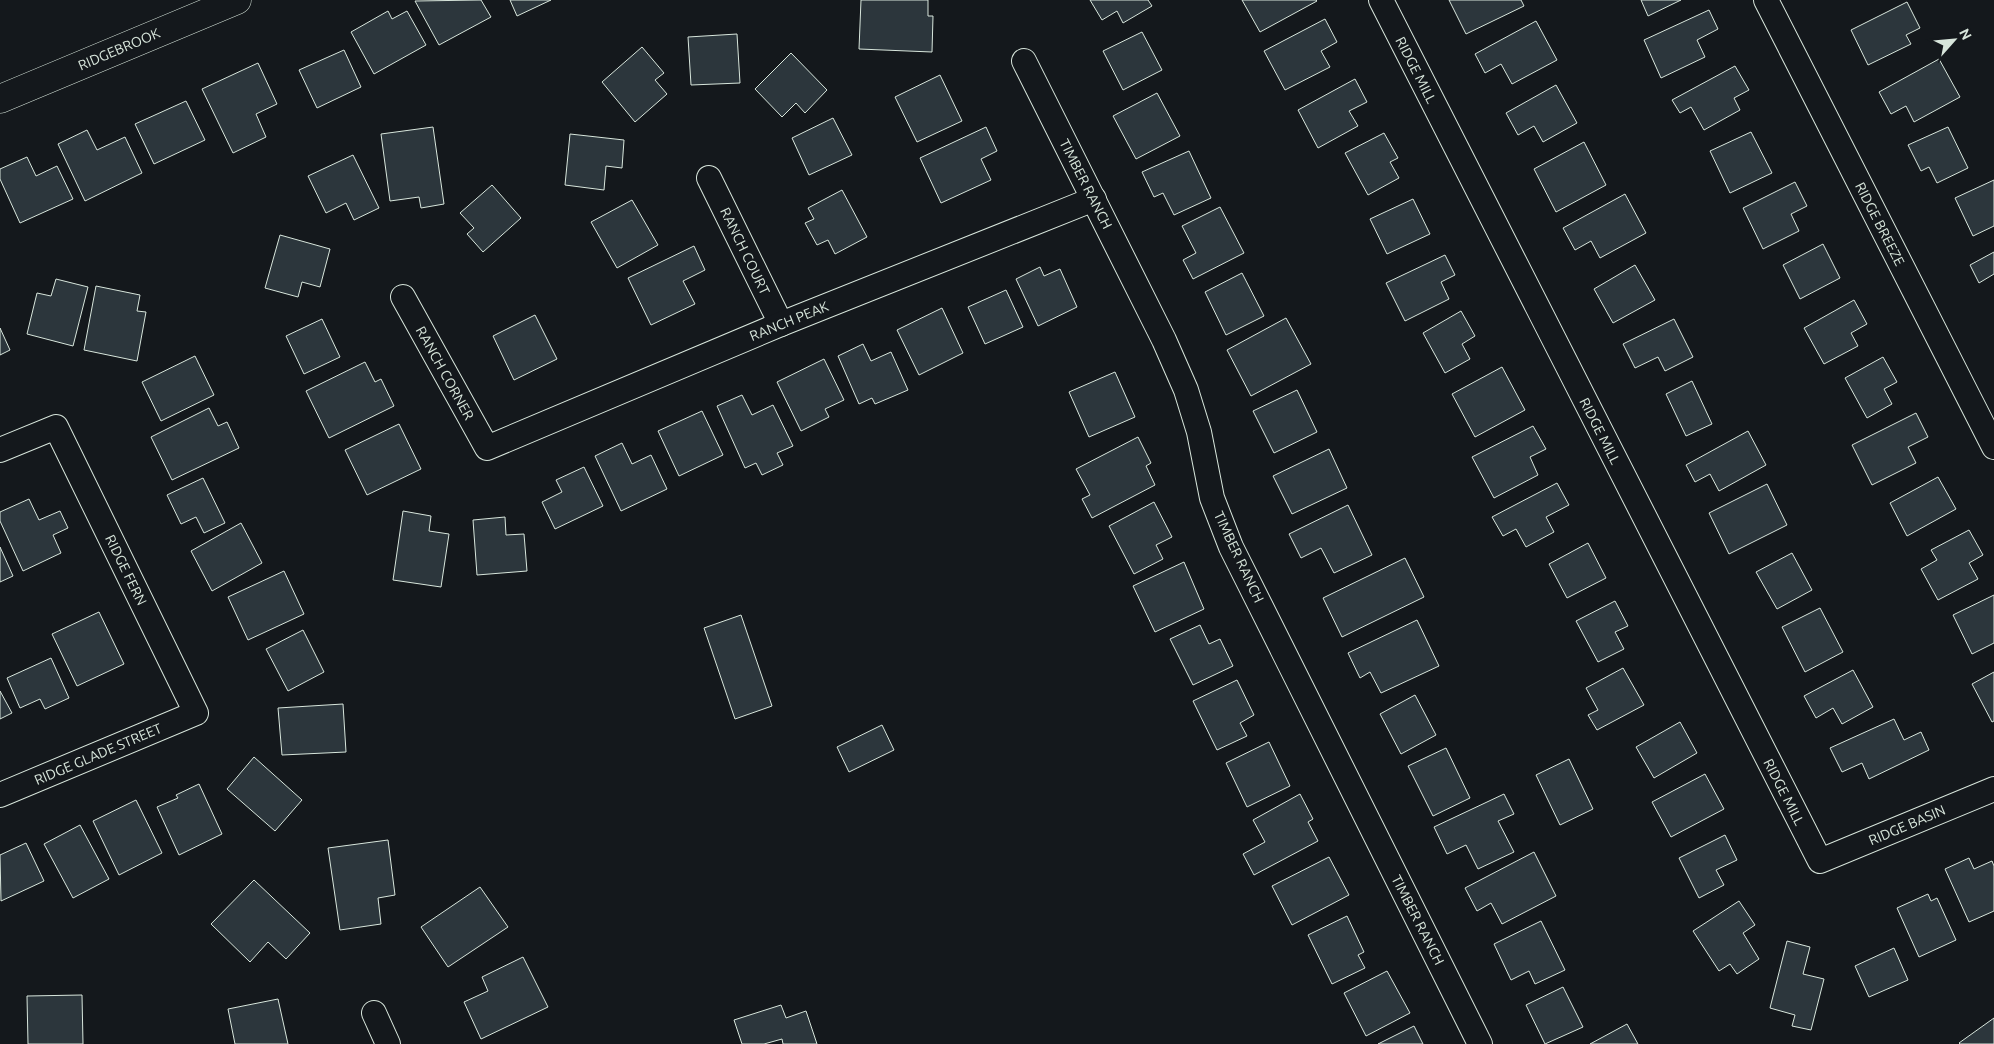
<svg xmlns="http://www.w3.org/2000/svg" width="1994" height="1044" viewBox="0 0 1994 1044" font-family="Ubuntu,sans-serif">
  <style>
    .building { fill: #2c363c; stroke: #d8e6dc }
    .lines { fill: none; stroke-linecap: round; stroke-linejoin: round }
    .minor-casing { stroke: #d8e6dc; stroke-width: 26 }
    .tertiary-casing { stroke: #d8e6dc; stroke-width: 29 }
    .minor { stroke: #14181c; stroke-width: 24 }
    .tertiary { stroke: #14181c; stroke-width: 28 }
    .labels { text-anchor: middle; stroke-width: 4; stroke-linejoin: round; paint-order: stroke }
    .street-label { font-size: 14px; fill: #d8e6dc; stroke: #14181c }
  </style>
  <rect width="100%" height="100%" fill="#14181c"/>
  <g class="building">
    <polygon points="481,0 491,17 439,45 415,1"/>
    <polygon points="510,0 551,0 517,16"/>
    <polygon points="861,0 928,0 928,16 933,16 932,52 859,49"/>
    <polygon points="1090,0 1148,0 1152,6 1123,23 1117,11 1102,20"/>
    <polygon points="1242,0 1316,0 1317,1 1260,32"/>
    <polygon points="1449,0 1521,0 1524,6 1466,34"/>
    <polygon points="1641,0 1681,0 1648,16"/>
    <polygon points="1907,2 1920,28 1906,35 1911,44 1868,65 1851,30"/>
    <polygon points="1709,10 1718,29 1697,40 1705,57 1661,78 1644,40"/>
    <polygon points="388,11 392,19 407,11 426,45 374,74 351,32"/>
    <polygon points="1325,19 1337,42 1321,51 1330,67 1285,90 1264,51"/>
    <polygon points="1536,21 1557,60 1512,84 1501,64 1485,73 1475,54"/>
    <polygon points="1142,32 1162,70 1123,90 1103,51"/>
    <polygon points="737,34 740,83 691,85 688,37"/>
    <polygon points="642,47 664,73 655,80 667,94 635,122 602,82"/>
    <polygon points="344,50 361,87 317,108 299,70"/>
    <polygon points="791,53 827,90 805,113 796,103 782,117 755,89"/>
    <polygon points="1939,59 1960,97 1914,122 1906,106 1891,114 1879,92"/>
    <polygon points="258,63 277,104 256,114 266,137 233,153 202,89"/>
    <polygon points="1735,66 1749,90 1734,98 1740,110 1704,130 1691,107 1680,113 1672,100"/>
    <polygon points="940,75 962,121 917,142 895,97"/>
    <polygon points="1355,79 1367,102 1349,111 1358,126 1318,148 1298,110"/>
    <polygon points="1556,85 1577,123 1543,142 1534,126 1518,135 1506,113"/>
    <polygon points="1157,93 1180,136 1136,159 1113,116"/>
    <polygon points="186,101 205,140 154,164 135,124"/>
    <polygon points="833,118 852,155 809,175 792,138"/>
    <polygon points="433,127 444,204 421,208 419,197 390,201 381,134"/>
    <polygon points="986,127 997,151 981,159 991,180 941,203 920,158"/>
    <polygon points="1948,127 1968,168 1937,183 1929,167 1921,171 1908,145"/>
    <polygon points="87,130 97,150 125,137 142,173 85,201 58,144"/>
    <polygon points="1751,132 1772,173 1730,193 1710,151"/>
    <polygon points="1384,133 1398,158 1390,162 1399,178 1368,195 1345,153"/>
    <polygon points="570,134 624,140 622,168 606,166 604,190 565,185"/>
    <polygon points="1584,142 1606,185 1556,212 1534,169"/>
    <polygon points="1189,151 1211,198 1174,215 1163,193 1154,197 1142,172"/>
    <polygon points="353,155 379,208 354,220 346,203 326,213 308,176"/>
    <polygon points="27,157 36,176 57,166 73,199 20,223 0,179 0,169"/>
    <polygon points="1994,180 1994,226 1973,236 1955,198"/>
    <polygon points="1795,182 1807,206 1791,214 1799,231 1763,249 1743,208"/>
    <polygon points="492,185 521,218 483,252 467,234 474,228 460,213"/>
    <polygon points="842,190 867,237 835,254 828,240 817,245 805,223 814,219 808,208"/>
    <polygon points="1625,194 1646,233 1600,258 1591,241 1575,250 1563,228"/>
    <polygon points="1413,199 1430,234 1387,254 1370,219"/>
    <polygon points="632,200 658,245 617,268 591,222"/>
    <polygon points="1220,207 1244,253 1193,279 1183,260 1196,253 1182,226"/>
    <polygon points="280,235 330,249 320,287 302,282 298,297 265,288"/>
    <polygon points="1823,244 1840,278 1800,299 1783,265"/>
    <polygon points="694,246 705,270 683,281 695,304 651,325 628,278"/>
    <polygon points="1994,252 1994,274 1979,283 1970,265"/>
    <polygon points="1445,255 1455,275 1441,282 1449,299 1405,321 1386,283"/>
    <polygon points="1635,265 1655,300 1613,323 1594,289"/>
    <polygon points="1040,267 1044,276 1060,269 1077,307 1038,326 1016,279"/>
    <polygon points="1242,273 1264,316 1226,335 1205,292"/>
    <polygon points="56,279 88,287 73,346 27,334 37,293 51,296"/>
    <polygon points="96,286 140,295 137,311 146,312 137,361 84,350"/>
    <polygon points="1006,290 1023,327 985,344 968,307"/>
    <polygon points="1854,300 1867,324 1851,333 1858,346 1824,364 1804,328"/>
    <polygon points="942,308 963,353 919,375 897,330"/>
    <polygon points="1461,311 1475,336 1462,344 1470,359 1445,373 1423,333"/>
    <polygon points="535,315 557,359 514,380 493,336"/>
    <polygon points="1286,318 1311,364 1251,396 1227,350"/>
    <polygon points="322,319 340,357 304,374 286,336"/>
    <polygon points="1674,319 1693,357 1665,371 1658,357 1635,368 1623,344"/>
    <polygon points="0,328 10,350 0,355"/>
    <polygon points="863,344 871,361 891,352 908,390 875,404 872,398 859,404 838,356"/>
    <polygon points="195,356 214,395 161,421 142,382"/>
    <polygon points="1883,357 1897,382 1884,389 1892,404 1867,418 1845,378"/>
    <polygon points="824,359 844,400 825,409 829,417 801,431 777,382"/>
    <polygon points="365,362 375,382 381,379 394,406 329,438 306,391"/>
    <polygon points="1502,367 1525,410 1475,437 1452,394"/>
    <polygon points="1115,372 1135,417 1089,437 1069,392"/>
    <polygon points="1692,381 1712,424 1686,436 1666,394"/>
    <polygon points="1297,390 1317,432 1274,453 1253,411"/>
    <polygon points="742,395 752,415 773,405 793,446 777,453 783,465 762,475 756,463 745,468 717,406"/>
    <polygon points="209,408 218,426 227,422 239,448 172,480 151,437"/>
    <polygon points="702,411 723,455 679,476 658,431"/>
    <polygon points="1916,413 1928,437 1908,447 1916,463 1872,485 1852,445"/>
    <polygon points="399,424 421,469 367,495 345,450"/>
    <polygon points="1533,426 1546,449 1530,457 1538,475 1494,498 1472,457"/>
    <polygon points="1748,431 1766,465 1719,491 1710,474 1695,482 1686,465"/>
    <polygon points="1138,437 1151,463 1146,466 1155,485 1092,518 1082,499 1090,495 1076,469"/>
    <polygon points="622,443 632,464 651,455 667,489 621,511 595,456"/>
    <polygon points="1329,449 1347,488 1292,514 1273,476"/>
    <polygon points="584,467 603,506 555,529 542,502 562,492 556,480"/>
    <polygon points="1938,477 1956,509 1907,536 1890,503"/>
    <polygon points="203,478 225,523 204,533 196,517 181,524 167,495"/>
    <polygon points="1557,483 1569,505 1546,517 1554,532 1526,547 1516,529 1503,536 1492,517"/>
    <polygon points="1767,484 1787,525 1729,554 1709,513"/>
    <polygon points="29,499 39,520 60,511 68,528 53,535 61,553 23,571 0,521 0,512"/>
    <polygon points="1154,502 1172,537 1156,545 1163,559 1134,574 1109,526"/>
    <polygon points="1348,505 1372,555 1334,573 1321,548 1301,558 1289,534"/>
    <polygon points="403,511 431,516 429,531 449,534 441,587 393,580"/>
    <polygon points="505,517 506,535 524,534 527,571 477,575 473,520"/>
    <polygon points="241,523 262,563 212,591 191,551"/>
    <polygon points="1969,530 1983,555 1969,563 1978,579 1938,600 1921,569 1937,560 1931,550"/>
    <polygon points="1588,543 1606,578 1567,598 1549,564"/>
    <polygon points="0,547 13,576 0,582"/>
    <polygon points="1792,553 1812,590 1777,609 1756,572"/>
    <polygon points="1405,558 1424,597 1342,637 1323,598"/>
    <polygon points="1184,562 1204,609 1155,632 1133,586"/>
    <polygon points="284,571 304,614 248,640 228,597"/>
    <polygon points="1994,595 1994,643 1972,654 1953,615"/>
    <polygon points="1615,601 1628,626 1615,632 1624,649 1598,662 1576,621"/>
    <polygon points="1820,608 1843,652 1805,672 1782,627"/>
    <polygon points="99,612 124,664 77,686 52,634"/>
    <polygon points="741,615 772,706 735,719 704,628"/>
    <polygon points="1417,620 1439,666 1381,693 1370,672 1360,678 1348,653"/>
    <polygon points="1200,625 1209,644 1220,639 1233,666 1193,685 1170,639"/>
    <polygon points="303,630 324,672 288,691 266,649"/>
    <polygon points="51,658 69,698 45,709 40,699 20,708 7,678"/>
    <polygon points="1623,668 1644,705 1597,730 1588,715 1598,710 1586,688"/>
    <polygon points="1853,670 1873,707 1842,724 1833,708 1816,718 1804,696"/>
    <polygon points="1994,672 1994,721 1992,722 1972,684"/>
    <polygon points="1237,680 1254,715 1240,723 1247,736 1217,750 1193,701"/>
    <polygon points="0,691 12,713 0,719"/>
    <polygon points="1415,695 1436,735 1401,754 1380,714"/>
    <polygon points="343,704 346,752 282,755 278,708"/>
    <polygon points="1894,719 1904,740 1921,732 1929,750 1869,779 1862,763 1842,772 1830,748"/>
    <polygon points="1680,722 1697,753 1654,778 1636,747"/>
    <polygon points="882,725 894,750 849,772 837,747"/>
    <polygon points="1269,742 1290,786 1247,807 1226,763"/>
    <polygon points="1446,748 1470,798 1433,816 1408,766"/>
    <polygon points="254,757 302,800 275,831 227,789"/>
    <polygon points="1569,759 1593,809 1560,825 1536,775"/>
    <polygon points="1705,774 1724,809 1671,837 1652,802"/>
    <polygon points="199,784 222,834 179,855 157,807 178,798 176,795"/>
    <polygon points="1300,794 1313,819 1308,822 1318,841 1254,875 1243,854 1265,842 1253,820"/>
    <polygon points="1504,794 1514,814 1498,821 1514,852 1478,869 1466,845 1447,854 1434,827"/>
    <polygon points="136,800 162,853 119,875 93,821"/>
    <polygon points="80,825 109,879 73,898 44,844"/>
    <polygon points="1725,835 1737,860 1716,870 1724,885 1699,898 1679,858"/>
    <polygon points="388,840 395,895 378,898 381,924 340,930 328,848"/>
    <polygon points="26,843 44,881 1,901 0,855"/>
    <polygon points="1534,852 1556,896 1502,924 1491,903 1477,911 1465,888"/>
    <polygon points="1329,857 1349,895 1292,925 1272,886"/>
    <polygon points="1969,858 1974,869 1992,861 1994,866 1994,911 1969,922 1945,869"/>
    <polygon points="254,880 310,933 286,959 268,942 250,962 211,924"/>
    <polygon points="480,887 508,927 448,967 421,927"/>
    <polygon points="1928,894 1931,901 1937,898 1956,940 1919,957 1897,908"/>
    <polygon points="1739,901 1755,925 1743,933 1759,959 1737,974 1730,964 1719,971 1693,931"/>
    <polygon points="1347,916 1364,952 1358,955 1365,968 1332,984 1308,935"/>
    <polygon points="1541,921 1565,970 1535,984 1529,971 1511,980 1494,944"/>
    <polygon points="1787,941 1810,947 1803,974 1824,979 1811,1030 1792,1026 1795,1015 1770,1008"/>
    <polygon points="1894,948 1908,980 1869,997 1855,966"/>
    <polygon points="523,957 548,1007 481,1039 464,1002 488,991 482,977"/>
    <polygon points="1387,971 1410,1013 1366,1036 1344,993"/>
    <polygon points="1563,987 1583,1027 1545,1044 1526,1005"/>
    <polygon points="82,995 83,1044 28,1044 27,996"/>
    <polygon points="278,999 288,1044 235,1044 228,1009"/>
    <polygon points="781,1005 786,1018 806,1011 817,1044 783,1044 782,1039 764,1044 742,1044 734,1020"/>
    <polygon points="1994,1018 1994,1044 1960,1044 1959,1043"/>
    <polygon points="1627,1024 1638,1044 1590,1044"/>
    <polygon points="1414,1026 1423,1044 1378,1044"/>
  </g>
  <g class="lines">
    <g class="minor-casing">
      <g id="minor">
        <polyline points="1381,0 1820,861 1994,789"/>
        <polyline points="1766,0 1994,447"/>
        <polyline points="1024,61 1164,340 1186,390 1199,432 1212,498 1231,547 1480,1044"/>
        <polyline points="709,178 781,324"/>
        <polyline points="403,297 487,448 781,324 1094,199"/>
        <polyline points="0,450 56,427 196,713 0,795"/>
        <polyline points="374,1013 388,1044"/>
      </g>
    </g>
    <g class="tertiary-casing">
      <polyline id="tertiary" points="0,99 237,0"/>
    </g>
    <use href="#minor" class="minor"/>
    <use href="#tertiary" class="tertiary"/>
  </g>
  <g class="labels">
    <g class="street-label">
      <text transform="translate(119 49) rotate(-23)" y="5">RIDGEBROOK</text>
      <text transform="translate(1416 70) rotate(63)" y="5">RIDGE MILL</text>
      <text transform="translate(1086 184) rotate(63)" y="5">TIMBER RANCH</text>
      <text transform="translate(1880 224) rotate(63)" y="5">RIDGE BREEZE</text>
      <text transform="translate(745 251) rotate(64)" y="5">RANCH COURT</text>
      <text transform="translate(789 321) rotate(-22)" y="5">RANCH PEAK</text>
      <text transform="translate(445 373) rotate(61)" y="5">RANCH CORNER</text>
      <text transform="translate(1600 431) rotate(63)" y="5">RIDGE MILL</text>
      <text transform="translate(1239 557) rotate(65)" y="5">TIMBER RANCH</text>
      <text transform="translate(126 570) rotate(64)" y="5">RIDGE FERN</text>
      <text transform="translate(98 754) rotate(-23)" y="5">RIDGE GLADE STREET</text>
      <text transform="translate(1784 792) rotate(63)" y="5">RIDGE MILL</text>
      <text transform="translate(1907 825) rotate(-23)" y="5">RIDGE BASIN</text>
      <text transform="translate(1418 920) rotate(63)" y="5">TIMBER RANCH</text>
    </g>
  </g>
  <g transform="translate(1954 40) rotate(63)" stroke="#14181c" stroke-width="4" paint-order="stroke">
  <path d="M0-4L9 19L0 12L-9 19Z" fill="#d8e6dc"/>
  <text y="-8" font-size="14" font-weight="bold" text-anchor="middle" fill="#d8e6dc">N</text>
  </g>
</svg>
